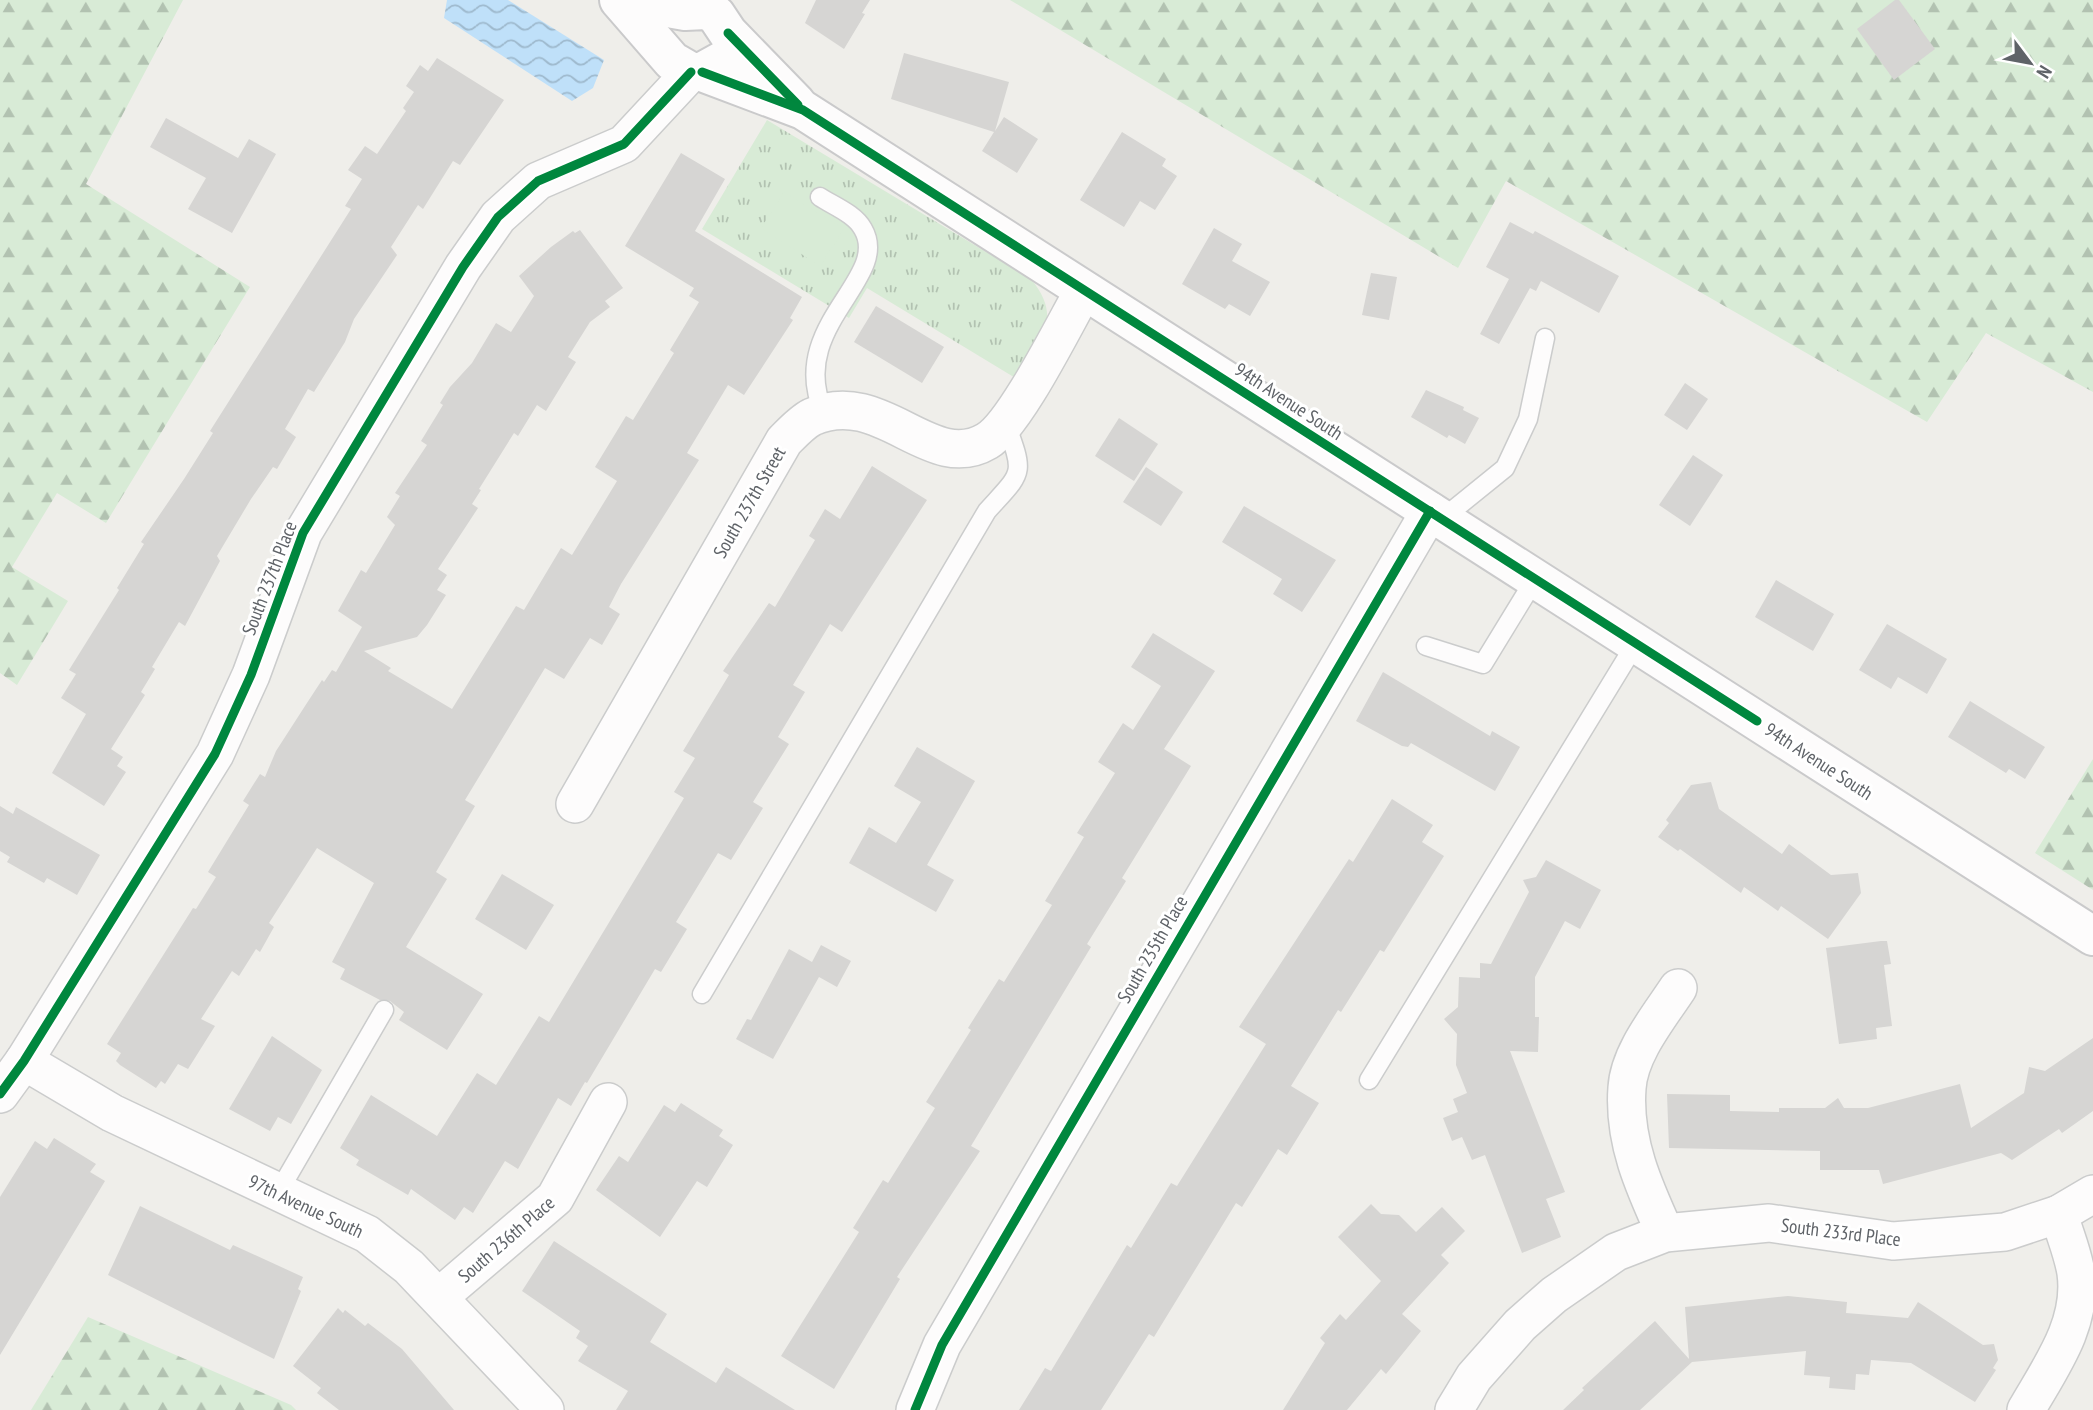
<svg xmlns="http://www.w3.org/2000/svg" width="2093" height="1410" viewBox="0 0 2093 1410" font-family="'PT Sans Narrow',sans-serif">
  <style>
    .forest { fill: url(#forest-firs) }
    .park { fill: url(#park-tufts) }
    .pitch { fill: #d8ebd6 }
    .water { fill: url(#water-waves) }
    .building { fill: #d6d5d3 }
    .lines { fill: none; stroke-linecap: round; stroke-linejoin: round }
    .lane-casing { stroke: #cbcccc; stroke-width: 21 }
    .street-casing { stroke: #cbcccc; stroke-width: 40 }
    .secondary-casing { stroke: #cacacb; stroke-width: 42 }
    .lane { stroke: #fdfcfc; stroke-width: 18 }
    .street { stroke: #fdfcfc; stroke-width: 37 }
    .secondary { stroke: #fdfcfc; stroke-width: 38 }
    .cycleway-casing { stroke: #fff; stroke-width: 13 }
    .cycleway { stroke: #00873e; stroke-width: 9 }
    .labels { text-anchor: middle; stroke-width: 6; stroke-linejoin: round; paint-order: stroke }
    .street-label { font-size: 19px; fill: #5f6368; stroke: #fff }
  </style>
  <defs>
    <pattern id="forest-firs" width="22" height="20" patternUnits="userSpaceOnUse" patternTransform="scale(1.75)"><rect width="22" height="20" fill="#d8ebd6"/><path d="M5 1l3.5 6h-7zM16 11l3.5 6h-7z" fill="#b2c2b1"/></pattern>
    <pattern id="park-tufts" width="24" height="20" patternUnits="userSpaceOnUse" patternTransform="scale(1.75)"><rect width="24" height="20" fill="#d8ebd6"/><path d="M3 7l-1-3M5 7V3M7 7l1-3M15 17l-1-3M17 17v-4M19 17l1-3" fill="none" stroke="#b2c2b1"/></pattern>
    <pattern id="water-waves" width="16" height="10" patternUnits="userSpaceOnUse" patternTransform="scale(1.75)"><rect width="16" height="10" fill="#bfe0f9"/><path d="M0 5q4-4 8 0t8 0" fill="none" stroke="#9eb9cd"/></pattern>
  </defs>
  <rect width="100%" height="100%" fill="#efeeea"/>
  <g class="forest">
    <polygon points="0,0 183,0 86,184 250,287 106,523 57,493 12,567 68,601 17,685 0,673"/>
    <polygon points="1010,0 2093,0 2093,392 1986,333 1927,422 1506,181 1458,268"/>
    <polygon points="2093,759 2093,890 2035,853"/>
    <polygon points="88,1317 291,1405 296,1410 31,1410"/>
  </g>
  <path class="park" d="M767,120L1031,279C1064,319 1040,342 1017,379L867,288L849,318L702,229Z"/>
  <polygon class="pitch" points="784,192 844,229 820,266 761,228"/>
  <polygon class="water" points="447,0 508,0 604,60 593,88 572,101 444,18"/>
  <g class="building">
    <polygon points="816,0 870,0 862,13 865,14 844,49 805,23"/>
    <polygon points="1895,0 1899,0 1935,49 1894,80 1857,29"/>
    <polygon points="904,53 1009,82 995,131 1004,117 1038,139 1017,173 982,151 994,132 891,99"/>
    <polygon points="437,58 504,100 460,165 453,161 423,209 418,205 391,247 397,255 354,319 345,342 314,392 308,389 285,429 296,437 277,469 273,467 251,499 217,556 220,561 185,626 179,622 152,667 155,669 141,692 145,695 111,749 123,757 117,766 126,772 104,806 52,773 86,714 61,698 76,674 69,670 119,590 117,588 144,544 141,542 184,479 213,433 210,431 351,209 345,206 362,179 348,170 365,146 377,154 406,111 403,108 414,92 406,86 420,65 428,71"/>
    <polygon points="166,118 238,158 249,139 276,154 232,233 188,209 206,178 150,147"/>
    <polygon points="1122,132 1166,159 1162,166 1177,176 1155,210 1140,201 1124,227 1080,200"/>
    <polygon points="681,153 725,179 695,231 802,297 790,318 793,320 744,395 728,385 687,453 699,460 621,584 609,607 620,614 602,645 590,638 564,679 545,668 465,800 475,806 436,872 447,879 406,947 483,994 447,1050 399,1020 404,1012 390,1001 380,1000 340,979 345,969 332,962 374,883 317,848 269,923 274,927 260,952 256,949 239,976 232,971 201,1019 215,1026 188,1069 178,1064 165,1084 161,1081 156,1088 120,1065 116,1061 121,1053 107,1044 193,908 196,909 216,877 208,872 249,805 243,801 260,774 265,777 276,751 305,706 322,680 324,682 332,670 336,672 362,627 338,611 361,570 366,573 395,525 387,517 400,496 395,493 427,445 421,441 443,405 440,403 450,387 472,363 496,323 511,332 534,296 519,276 551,247 573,231 575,233 580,230 623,288 605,301 610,307 590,322 568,357 576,362 546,411 537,405 518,436 514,433 479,489 481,490 472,504 478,508 438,569 447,575 437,590 446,595 427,625 417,637 364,651 391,668 388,671 452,709 516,606 524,610 561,548 572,555 617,481 595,467 626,416 633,420 674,353 670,350 699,302 689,296 694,288 625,246"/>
    <polygon points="1510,222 1533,234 1535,231 1619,276 1599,313 1541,281 1536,291 1530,288 1499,344 1480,334 1509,279 1486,267"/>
    <polygon points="1214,228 1242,244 1232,261 1270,282 1250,316 1229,304 1225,309 1182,284"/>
    <polygon points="1371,273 1397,277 1389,320 1362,315"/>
    <polygon points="876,306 944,347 922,383 854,342"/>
    <polygon points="1685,383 1708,399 1687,430 1664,415"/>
    <polygon points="1426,390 1464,407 1463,410 1479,418 1465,444 1449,435 1447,438 1411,417"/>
    <polygon points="1119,418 1158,444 1134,481 1095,456"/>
    <polygon points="1693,455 1723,475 1690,526 1659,505"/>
    <polygon points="872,466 927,500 842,632 830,624 793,685 805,692 778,737 789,744 753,802 763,808 731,860 718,853 676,922 687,929 661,972 655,969 587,1083 585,1082 571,1106 558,1098 518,1169 505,1161 473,1213 464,1207 455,1220 411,1189 408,1195 356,1165 359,1160 340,1148 371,1095 437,1136 477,1073 496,1085 539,1016 549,1022 684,798 674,792 695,758 683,751 729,675 723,671 769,603 775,607 815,540 809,536 825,509 840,519"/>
    <polygon points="1146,467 1183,492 1161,526 1123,502"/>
    <polygon points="1244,506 1336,560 1302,612 1273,594 1282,579 1222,542"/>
    <polygon points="1776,580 1834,614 1813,651 1755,617"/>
    <polygon points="1887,624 1947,659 1927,694 1898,677 1891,689 1859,670"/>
    <polygon points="1153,633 1215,671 1164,749 1191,766 1122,878 1126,881 1087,944 1091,947 971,1146 980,1151 897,1277 900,1279 834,1389 781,1356 859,1232 853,1228 883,1180 888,1183 935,1108 926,1102 971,1030 968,1028 999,979 1004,982 1052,905 1045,901 1084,837 1077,833 1115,773 1098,762 1123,723 1133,730 1161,686 1131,667"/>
    <polygon points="1383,672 1490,736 1492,731 1520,747 1495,791 1411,743 1408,747 1402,746 1356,721"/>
    <polygon points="1970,701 2045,747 2025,779 2009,769 2006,773 1948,737"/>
    <polygon points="917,747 975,781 927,865 954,880 936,912 849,863 869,827 896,843 921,802 894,786"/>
    <polygon points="1711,782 1719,809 1782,854 1789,844 1831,875 1858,873 1861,893 1828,939 1781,906 1778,911 1744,887 1741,893 1680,849 1678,851 1658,837 1669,823 1666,820 1691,785"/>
    <polygon points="1392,799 1433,825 1422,842 1444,856 1384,952 1380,950 1341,1012 1338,1010 1291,1086 1319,1103 1287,1155 1278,1149 1242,1207 1236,1203 1154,1337 1149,1334 1101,1410 1019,1410 1045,1368 1051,1371 1127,1245 1131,1248 1171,1183 1177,1186 1266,1044 1239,1027 1349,859 1353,862"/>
    <polygon points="0,806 13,814 16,807 100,855 77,895 47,878 44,883 7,862 10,857 0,851"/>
    <polygon points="1546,860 1601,890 1580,929 1565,921 1535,977 1535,1017 1539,1017 1538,1052 1510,1051 1565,1192 1546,1199 1561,1237 1522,1253 1485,1155 1472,1160 1462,1137 1452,1141 1443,1118 1458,1112 1453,1099 1467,1093 1456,1065 1457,1034 1444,1019 1458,1007 1459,977 1480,978 1480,963 1491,964 1529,892 1523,880 1536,877"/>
    <polygon points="502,874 554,905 526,950 475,919"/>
    <polygon points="1881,941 1887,941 1891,964 1884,965 1892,1026 1876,1028 1877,1039 1839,1044 1826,948"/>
    <polygon points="821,945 851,961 837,987 819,977 773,1059 736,1039 747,1019 751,1020 789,949 812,962"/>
    <polygon points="272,1036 322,1070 291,1124 278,1117 270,1131 229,1109"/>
    <polygon points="2093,1038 2093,1111 2062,1133 2059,1129 2012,1160 2001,1153 1883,1184 1879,1170 1820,1170 1820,1151 1669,1148 1667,1094 1730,1095 1730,1111 1779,1112 1779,1108 1825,1108 1838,1098 1844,1108 1868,1108 1960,1084 1971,1128 2024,1093 2029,1067 2045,1071"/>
    <polygon points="681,1103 723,1130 719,1136 733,1145 707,1187 697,1181 660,1237 596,1190 619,1156 628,1162 664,1105 675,1112"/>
    <polygon points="54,1138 96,1164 90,1172 105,1181 0,1355 0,1197 35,1141 47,1149"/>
    <polygon points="1371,1204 1381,1214 1399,1215 1416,1232 1442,1207 1465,1231 1441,1255 1449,1263 1402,1314 1421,1331 1386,1374 1381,1369 1347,1410 1283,1410 1325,1343 1320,1338 1340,1314 1346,1320 1381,1281 1338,1237"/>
    <polygon points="140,1206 230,1250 233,1245 303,1277 298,1289 301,1291 274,1359 108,1275"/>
    <polygon points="554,1241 667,1314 650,1342 716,1383 726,1367 795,1410 616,1410 628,1391 578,1361 588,1346 576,1338 580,1331 522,1291"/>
    <polygon points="1788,1296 1847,1302 1846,1313 1908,1318 1918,1302 1983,1345 1994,1344 1998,1360 1993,1368 1996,1370 1975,1402 1911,1363 1871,1360 1869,1375 1856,1374 1855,1390 1829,1388 1830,1377 1804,1375 1806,1351 1692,1362 1640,1410 1563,1410 1584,1390 1582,1388 1655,1321 1689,1359 1685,1307"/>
    <polygon points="338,1308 343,1313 345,1310 365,1326 368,1323 402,1349 454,1410 339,1410 317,1393 321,1388 293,1366"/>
  </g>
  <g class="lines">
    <g class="lane-casing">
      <g id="lane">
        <path d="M820,197C834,206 855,214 863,229C892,279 785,326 824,413"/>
        <polyline points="1442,519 1505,468 1528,419 1545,338"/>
        <polyline points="1426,646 1483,664 1535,579"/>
        <path d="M702,994L987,511C1023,471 1025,476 1006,424"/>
        <polyline points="1369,1080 1636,643"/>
        <polyline points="279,1191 384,1010"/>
      </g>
    </g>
    <g class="street-casing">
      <g id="street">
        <path d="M575,804L784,441C792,433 802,422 812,417C882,386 930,475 987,441C1015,425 1065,323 1084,290"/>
        <polyline points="24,1061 112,1113 367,1234 409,1267 545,1410"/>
        <polyline points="0,1094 24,1061 215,754 251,675 303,533 463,267 498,217 538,181 624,144 691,72"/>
        <path d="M1665,1233C1644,1187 1623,1141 1627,1088C1629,1053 1659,1017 1678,988"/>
        <polyline points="439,1297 555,1198 608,1102"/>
        <polyline points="915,1410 942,1345 1430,511"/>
        <polyline points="1454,1410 1474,1377 1520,1325 1554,1295 1616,1252 1665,1233 1769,1223 1893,1241 2005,1232 2059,1214 2093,1194"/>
        <path d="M2026,1410C2050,1368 2083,1324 2076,1273C2073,1253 2064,1233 2059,1214"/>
      </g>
    </g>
    <g class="secondary-casing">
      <g id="secondary">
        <polyline points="619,0 672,61 691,72 702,72 722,61"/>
        <polyline points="623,0 685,11 706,10 716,15 728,33 796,103"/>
        <polyline points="702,72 803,110 2093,936"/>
      </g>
    </g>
    <use href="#lane" class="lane"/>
    <use href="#street" class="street"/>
    <use href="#secondary" class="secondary"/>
    <g class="cycleway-casing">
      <g id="cycleway">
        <polyline points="728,33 798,105"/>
        <polyline points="702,72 803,110 1757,721"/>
        <polyline points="0,1094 24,1061 215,754 251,675 303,533 463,267 498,217 538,181 624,144 691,72"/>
        <polyline points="915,1410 942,1345 1430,511"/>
      </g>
    </g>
    <use href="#cycleway" class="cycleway"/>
  </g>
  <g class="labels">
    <g class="street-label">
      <text transform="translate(1289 401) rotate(33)" y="7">94th Avenue South</text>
      <text transform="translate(749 502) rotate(-60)" y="7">South 237th Street</text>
      <text transform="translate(269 578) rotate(-69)" y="7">South 237th Place</text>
      <text transform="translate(1819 761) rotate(33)" y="7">94th Avenue South</text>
      <text transform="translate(1152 949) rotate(-60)" y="7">South 235th Place</text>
      <text transform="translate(306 1206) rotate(25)" y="7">97th Avenue South</text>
      <text transform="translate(1841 1232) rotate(7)" y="7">South 233rd Place</text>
      <text transform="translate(506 1239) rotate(-41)" y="7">South 236th Place</text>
    </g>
  </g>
  <g transform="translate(2030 63) rotate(122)" stroke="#ffffff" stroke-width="5" paint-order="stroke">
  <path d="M0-5L12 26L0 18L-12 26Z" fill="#5f6368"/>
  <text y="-10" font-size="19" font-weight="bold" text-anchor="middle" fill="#5f6368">N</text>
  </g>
</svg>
